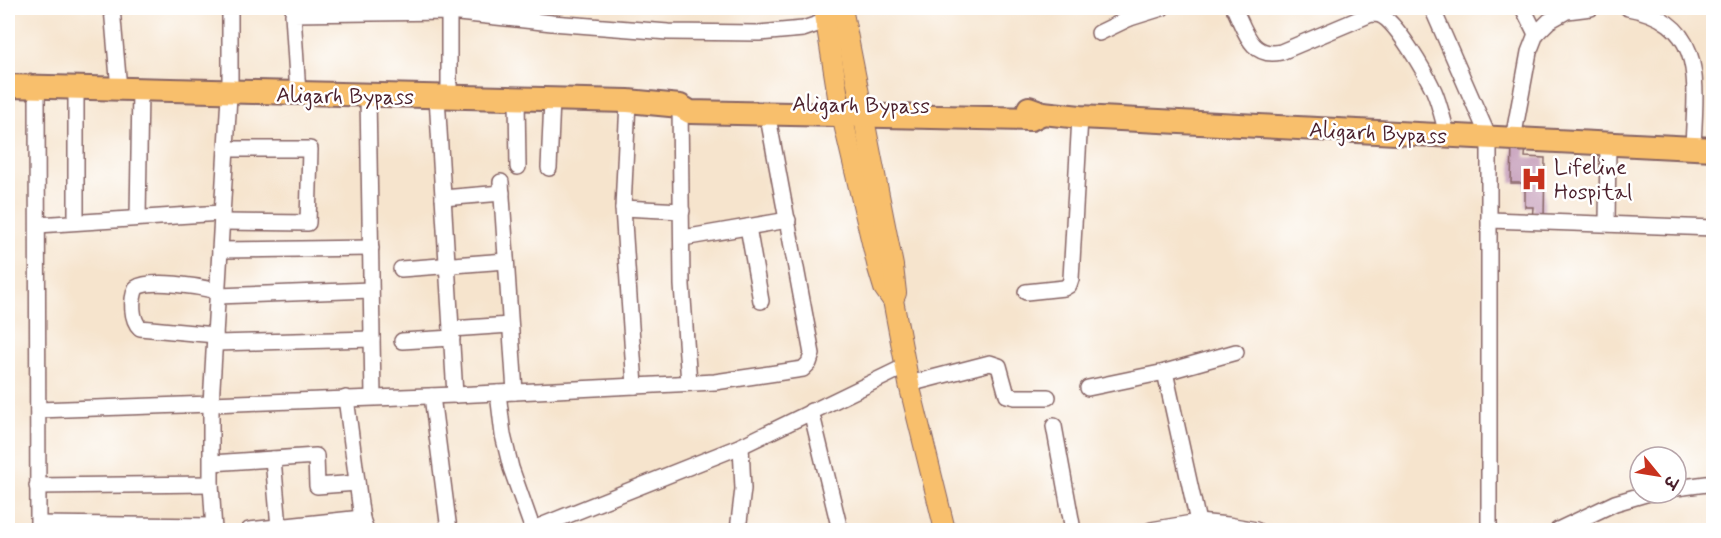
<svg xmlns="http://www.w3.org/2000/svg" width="1721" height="538" viewBox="0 0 1721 538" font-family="Mynerve,'Playpen Sans Deva',sans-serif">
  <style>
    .building { fill: #c299b6 }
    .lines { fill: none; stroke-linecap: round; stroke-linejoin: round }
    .minor-casing { stroke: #866464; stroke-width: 18 }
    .major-casing { stroke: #866464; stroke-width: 22 }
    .highway-casing { stroke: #866464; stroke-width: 26 }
    .minor { stroke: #fff; stroke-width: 15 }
    .major { stroke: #f8bf6c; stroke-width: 20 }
    .highway { stroke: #f8bf6c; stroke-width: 22 }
    .labels { text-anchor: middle; stroke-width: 5; stroke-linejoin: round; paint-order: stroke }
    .street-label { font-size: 22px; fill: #4a1f2b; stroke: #fff }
    .poi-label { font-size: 22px; fill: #4a1f2b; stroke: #fff; text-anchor: start }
  </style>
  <rect width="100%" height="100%" fill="#fff"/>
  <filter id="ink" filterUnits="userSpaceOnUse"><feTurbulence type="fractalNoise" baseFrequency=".0167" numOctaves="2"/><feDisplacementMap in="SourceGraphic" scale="12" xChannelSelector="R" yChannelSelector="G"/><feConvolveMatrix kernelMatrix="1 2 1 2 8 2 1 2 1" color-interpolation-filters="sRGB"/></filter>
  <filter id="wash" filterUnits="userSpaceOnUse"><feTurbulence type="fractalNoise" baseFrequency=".008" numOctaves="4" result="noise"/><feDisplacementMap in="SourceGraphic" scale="24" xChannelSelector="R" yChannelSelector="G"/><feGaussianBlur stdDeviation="1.35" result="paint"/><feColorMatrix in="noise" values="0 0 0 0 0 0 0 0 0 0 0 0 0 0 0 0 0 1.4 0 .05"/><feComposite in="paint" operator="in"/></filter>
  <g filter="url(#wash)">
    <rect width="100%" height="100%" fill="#f6e4cd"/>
    <g id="blocks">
      <polygon class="building" points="1512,145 1526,145 1525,157 1545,158 1544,220 1532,220 1533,207 1525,207 1525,183 1511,183"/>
    </g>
  </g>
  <g filter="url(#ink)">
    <use href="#blocks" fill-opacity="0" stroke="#866464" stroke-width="1.5"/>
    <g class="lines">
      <g class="minor-casing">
        <g id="minor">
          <polyline points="112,8 119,89"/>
          <polyline points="449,8 449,97"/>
          <polyline points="1126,8 1130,18 1162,8"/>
          <path d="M1234,8C1245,30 1251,59 1281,52L1371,14C1374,14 1377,14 1380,15C1396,21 1426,74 1434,91C1440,105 1443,121 1448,136"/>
          <polyline points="1432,8 1489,138 1489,530"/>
          <polyline points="1523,8 1536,34"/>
          <path d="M1628,8C1708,22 1695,86 1693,148"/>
          <polyline points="1099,33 1130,18"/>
          <polyline points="37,86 38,530"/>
          <polyline points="298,94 293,14 449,12 552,23 668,32 759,33 803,29 835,18"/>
          <polyline points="368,96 373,397"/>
          <polyline points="437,97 455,395"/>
          <polyline points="517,99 518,167"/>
          <polyline points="628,101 623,208 682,211"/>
          <polyline points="680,106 682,285 689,383"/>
          <polyline points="1513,139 1529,52 1536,34 1549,21 1567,11 1591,8"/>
          <polyline points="549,168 552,100"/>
          <polyline points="501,182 515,392"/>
          <polyline points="443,198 502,193"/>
          <polyline points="623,208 635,386"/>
          <polyline points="138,218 140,90"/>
          <polyline points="1489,220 1714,228"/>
          <polyline points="76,222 76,88"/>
          <polyline points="222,222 308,223 310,149 226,149"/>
          <polyline points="1607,223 1608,144"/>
          <polyline points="38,225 221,213"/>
          <polyline points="748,227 761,301"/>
          <polyline points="683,238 788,220"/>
          <polyline points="220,250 371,248"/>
          <polyline points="401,269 506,261"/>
          <polyline points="1026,292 1064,288 1069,285 1071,279 1080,117"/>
          <polyline points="218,296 371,290"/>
          <polyline points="451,329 510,325"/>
          <path d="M215,335L140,328C131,319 131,300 136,288C150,278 201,287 218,291"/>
          <polyline points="402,341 452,338"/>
          <polyline points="215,343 372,339"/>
          <polyline points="909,384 990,363 999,366 1007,395 1015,397 1048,397"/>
          <polyline points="1088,388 1165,372 1236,352"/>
          <polyline points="498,393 503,435 511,468 533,530"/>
          <polyline points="432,396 449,530"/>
          <polyline points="346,398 362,519 366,530"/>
          <polyline points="38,410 211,404 230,79 230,8"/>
          <polyline points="811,411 840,530"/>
          <polyline points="1054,426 1073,530"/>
          <polyline points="273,459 279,527"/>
          <polyline points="212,463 316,456 317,486 357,483"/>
          <polyline points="37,486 211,484"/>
          <polyline points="1676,488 1714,483"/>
          <polyline points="1198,522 1228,525 1256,530"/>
          <polyline points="38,524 213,526"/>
          <polyline points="533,529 741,446 906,366"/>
          <polyline points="214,530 211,484 211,404 455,395 715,382 803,369 809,363 812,354 767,112"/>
          <polyline points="249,530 362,518"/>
          <polyline points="738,530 743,489 741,446"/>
          <polyline points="1151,530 1198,522 1165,372"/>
          <polyline points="1558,530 1615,503 1649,493"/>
        </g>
      </g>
      <g class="major-casing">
        <g id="major">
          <polyline points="824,8 839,103 878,268 884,288 891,298"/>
          <polyline points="842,8 893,266 896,293 893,300 909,384 945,530"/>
        </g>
      </g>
      <g class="highway-casing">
        <g id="highway">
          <polyline points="8,86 628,101 680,106 690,112 1031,119 1043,113"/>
          <polyline points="1029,108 1043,113 1080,117 1714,149"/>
        </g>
      </g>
      <use href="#minor" class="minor"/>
      <use href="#major" class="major"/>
      <use href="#highway" class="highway"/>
    </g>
  </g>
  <defs>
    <g id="hospital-bare" transform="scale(2.07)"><path d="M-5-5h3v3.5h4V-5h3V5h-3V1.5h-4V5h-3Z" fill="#c8321e" stroke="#fff" stroke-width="2.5" paint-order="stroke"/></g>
  </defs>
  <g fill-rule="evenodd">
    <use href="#hospital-bare" x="1534" y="179"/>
  </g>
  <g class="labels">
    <g class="street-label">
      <text transform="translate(345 95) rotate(1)" y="8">Aligarh Bypass</text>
      <text transform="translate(861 104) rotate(1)" y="8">Aligarh Bypass</text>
      <text transform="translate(1378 132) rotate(3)" y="8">Aligarh Bypass</text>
    </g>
    <g class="poi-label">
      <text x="1554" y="174">Lifeline<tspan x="1554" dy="25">Hospital</tspan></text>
    </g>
  </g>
  <rect width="1721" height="538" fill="none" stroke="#fff" stroke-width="30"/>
  <g transform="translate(1658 475) rotate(120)"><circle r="28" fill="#ffffff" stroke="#b7a5aa" stroke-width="1.5"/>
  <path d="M0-4.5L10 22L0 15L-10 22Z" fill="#c8321e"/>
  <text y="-9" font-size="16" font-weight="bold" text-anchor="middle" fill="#4a1f2b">उ</text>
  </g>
</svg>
